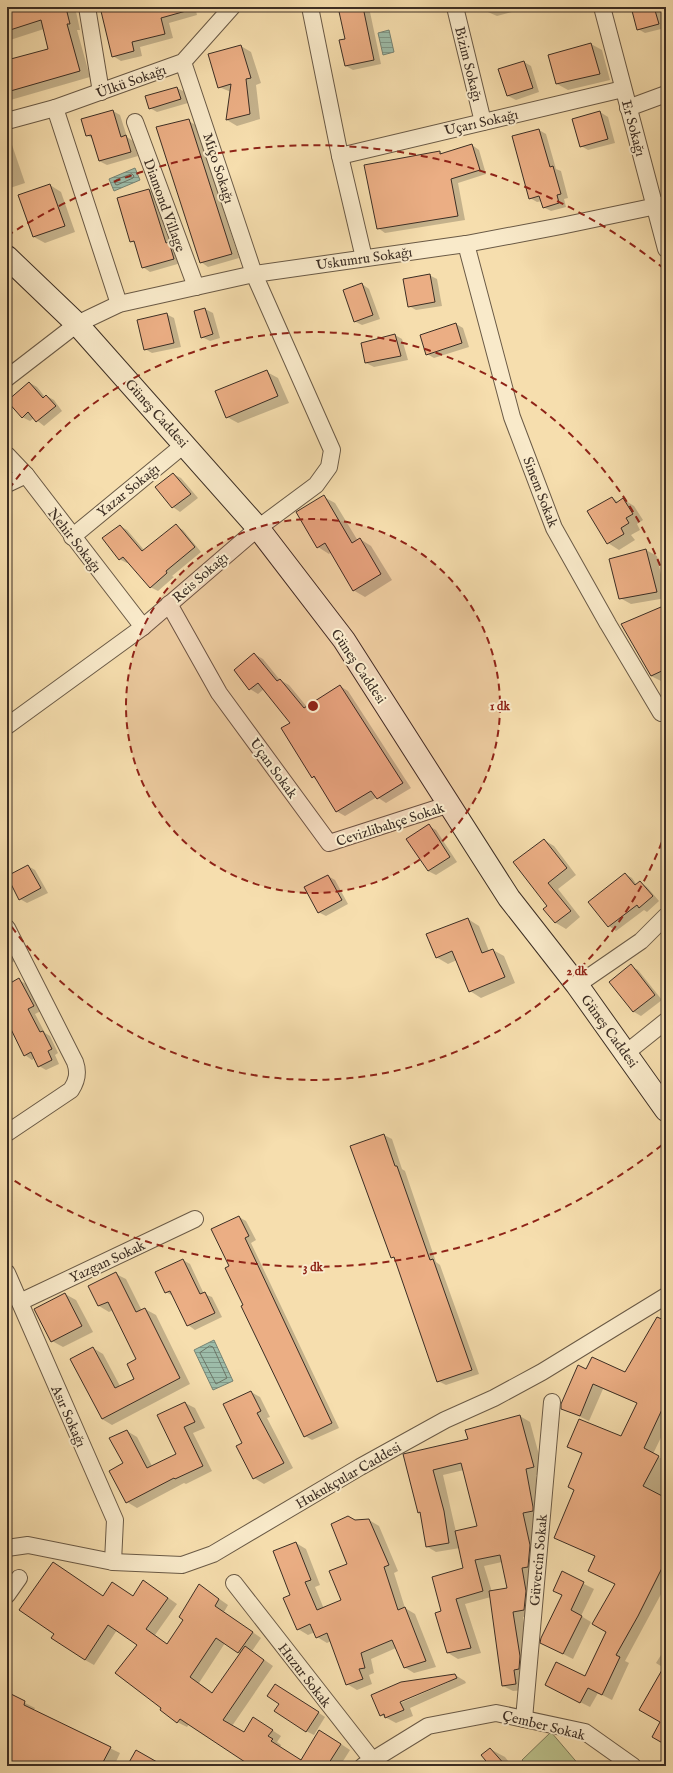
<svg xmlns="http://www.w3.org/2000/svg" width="673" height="1773" viewBox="0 0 673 1773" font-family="'IM FELL English',serif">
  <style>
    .park { fill: #bbc18b; stroke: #7c7858 }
    .water { fill: url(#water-rules); stroke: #768374 }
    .shadow { fill: #0003; fill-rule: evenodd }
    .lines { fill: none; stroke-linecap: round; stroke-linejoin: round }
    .shore { stroke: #6c7566; stroke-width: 1 }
    .building { fill: #ebae84; stroke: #3c2e24 }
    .minor-casing { stroke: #6a5a46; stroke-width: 18 }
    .secondary-casing { stroke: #3c2e24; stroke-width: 24 }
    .minor { stroke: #f9eaca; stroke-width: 16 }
    .secondary { stroke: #f9eaca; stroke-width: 22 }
    .ring { fill: none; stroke: #8f2418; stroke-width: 2; stroke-dasharray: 7 5 }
    .labels { text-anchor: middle; stroke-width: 4; stroke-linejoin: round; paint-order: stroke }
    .street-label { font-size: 14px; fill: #3c2e24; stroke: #f9eaca }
    .centre { fill: #8f2418; stroke: #f9eaca; stroke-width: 2 }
    .ring-label { font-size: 12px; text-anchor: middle; font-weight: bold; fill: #8f2418; stroke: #f9eaca; stroke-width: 4; stroke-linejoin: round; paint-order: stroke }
  </style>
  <defs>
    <pattern id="water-rules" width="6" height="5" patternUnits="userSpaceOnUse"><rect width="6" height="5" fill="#9dbca9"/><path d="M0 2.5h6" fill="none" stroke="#819989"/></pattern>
  </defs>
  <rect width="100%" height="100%" fill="#f6deae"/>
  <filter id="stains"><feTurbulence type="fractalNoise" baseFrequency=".005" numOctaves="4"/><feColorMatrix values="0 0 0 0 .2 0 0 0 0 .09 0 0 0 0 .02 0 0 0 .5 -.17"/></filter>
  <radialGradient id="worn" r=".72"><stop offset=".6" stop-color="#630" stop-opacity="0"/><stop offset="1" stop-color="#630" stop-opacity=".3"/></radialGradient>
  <polygon class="park" points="551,1732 580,1766 527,1766 522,1760"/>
  <g class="water">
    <polygon points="389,30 394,52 383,55 378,33"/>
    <polygon points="135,168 140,180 114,191 109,179"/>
    <polygon points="214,1340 233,1381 213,1390 194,1350"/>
  </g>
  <g class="shadow">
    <polygon points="7,7 75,7 80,30 77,30 90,77 7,101 7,60 49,50 44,29 7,41"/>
    <polygon points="102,7 195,7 197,15 169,23 173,38 140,47 142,56 121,61 113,56"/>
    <polygon points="339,7 374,7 375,12 370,12 381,64 353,70 346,66 346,40"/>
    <polygon points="481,7 511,7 512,12 497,16 481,9"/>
    <polygon points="632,7 660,7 665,28 645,33 638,29"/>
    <polygon points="591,44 602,50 610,80 568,90 557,84 549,55"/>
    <polygon points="241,46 251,52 261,83 256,85 260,119 237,126 227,120 231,92 219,87"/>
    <polygon points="524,62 531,66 539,92 516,100 508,96"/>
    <polygon points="177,88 185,92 188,103 157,112 150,108 146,97"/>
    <polygon points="113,111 120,115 127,137 133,141 138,156 107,165 99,161 93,139 87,135"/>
    <polygon points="600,112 608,117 615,143 588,150 581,146"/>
    <polygon points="188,121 196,125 239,258 208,267 201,262"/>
    <polygon points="539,130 546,134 556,169 561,171 568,198 564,199 566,207 551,211 543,207 542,201 537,202 530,198"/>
    <polygon points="7,140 11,142 25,183 7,189"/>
    <polygon points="472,145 479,150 486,174 458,183 465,220 385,233 378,228 440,152 443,154"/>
    <polygon points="50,185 61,192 75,232 45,243 34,237"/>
    <polygon points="149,190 156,194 172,245 176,247 181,263 150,272 143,267 135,243 131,241"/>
    <polygon points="429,275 437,279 442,306 416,310 409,306"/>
    <polygon points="362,284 369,289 380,319 362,325 354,321"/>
    <polygon points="205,309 213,313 220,338 210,341 202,337"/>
    <polygon points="166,314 174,318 181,347 152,353 145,349"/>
    <polygon points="456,324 463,328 469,347 434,358 427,354"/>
    <polygon points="395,335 402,339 408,360 374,367 366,363"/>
    <polygon points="267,372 278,378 289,403 238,423 227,417"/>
    <polygon points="30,383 37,387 45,397 47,396 54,400 62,411 44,426 34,418 30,421 22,417"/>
    <polygon points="173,474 181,478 198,498 180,512 173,507"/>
    <polygon points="324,497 335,503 358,541 360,539 371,546 392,580 365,597 353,590 331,552 329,554 318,547"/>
    <polygon points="612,498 619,502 623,499 634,506 643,520 637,524 640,530 631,535 635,540 619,550 608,543 588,511"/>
    <polygon points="120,526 127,530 145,551 176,526 183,530 201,552 172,576 174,577 158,591 150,587 129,562 127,563 119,559"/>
    <polygon points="646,550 657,556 666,598 631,604 620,598"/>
    <polygon points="666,606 666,680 663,682 651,676 661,608"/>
    <polygon points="254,654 263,659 280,680 289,685 307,707 340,686 348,691 411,788 386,803 377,797 345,816 336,811 317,780 312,777 291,723 264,689 258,694 250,689"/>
    <polygon points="429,826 436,830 457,862 436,875 428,871"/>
    <polygon points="544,840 554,846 576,875 558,889 580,917 566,929 556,923 545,909 548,906"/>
    <polygon points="28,866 35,870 48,893 27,903 20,899"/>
    <polygon points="625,874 632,878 637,885 640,882 647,887 659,901 647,912 644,910 616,931 609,926"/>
    <polygon points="328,876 335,880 348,904 326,916 318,912"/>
    <polygon points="468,919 479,926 489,951 493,950 504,956 515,983 481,998 470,991 457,960 448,964 436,957"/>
    <polygon points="7,946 15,961 7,965"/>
    <polygon points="631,966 638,970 662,1000 641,1016 634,1012 610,982"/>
    <polygon points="19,980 26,984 41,1011 35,1014 45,1033 50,1036 58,1053 55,1055 59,1064 46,1070 39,1066 35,1058 32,1060 25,1055 7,1022 7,986"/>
    <polygon points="384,1135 392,1139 402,1169 405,1171 436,1262 440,1265 479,1374 446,1385 438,1381 396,1260 392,1257"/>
    <polygon points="239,1217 246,1221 256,1240 251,1243 339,1428 312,1440 305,1436 244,1306 230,1267"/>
    <polygon points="183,1260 190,1264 204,1294 212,1297 222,1317 195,1330 188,1325 173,1296 166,1292"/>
    <polygon points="116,1274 126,1279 142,1311 145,1309 156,1315 190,1384 112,1425 102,1419 93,1348 103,1354 120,1386 135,1379 137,1360 113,1310 109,1312 99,1306 90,1286"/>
    <polygon points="65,1294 76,1300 93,1332 63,1347 52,1341"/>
    <polygon points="666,1323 666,1427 653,1454 666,1461 666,1585 625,1661 629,1663 612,1700 598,1693 590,1707 556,1690 585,1678 608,1632 616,1584 589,1571 596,1557 555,1537 575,1490 582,1454 568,1447 621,1438 637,1403 603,1389 589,1421 562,1408 587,1370 625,1373"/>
    <polygon points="251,1392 260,1397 270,1417 267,1418 293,1468 264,1484 254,1478 243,1444"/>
    <polygon points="185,1403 195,1408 205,1428 193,1433 212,1471 186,1484 184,1483 137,1508 127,1502 124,1464 127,1431 137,1437 152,1466 178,1454 159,1416"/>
    <path d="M520,1416L530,1422L544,1473L536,1475L543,1513V1516L533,1518L540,1551L534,1616L523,1617L530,1662L525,1690L513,1691L503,1686L491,1597L465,1604L481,1653L458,1659L448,1653L443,1612L464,1569L460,1548L436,1552L426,1546L421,1514L418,1512L404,1455L469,1440ZM464,1470L478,1527L456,1532L443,1475ZM502,1562L508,1589L492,1592L484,1566Z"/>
    <polygon points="369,1520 379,1526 398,1571 394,1573 405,1608 415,1614 436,1667 414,1673 404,1667 396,1648 371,1659 374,1673 369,1675 372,1684 357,1690 347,1684 331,1641 327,1643 317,1637 315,1632 308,1635 298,1629 292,1595 296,1543 306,1549 320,1585 315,1587 324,1609 343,1601 355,1521"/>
    <polygon points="562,1573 594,1589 581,1616 591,1622 573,1659 551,1648 563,1596 554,1591"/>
    <path d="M153,1587L177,1604L155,1635L168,1645L208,1591L228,1605L224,1612L261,1638L252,1651L273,1666L232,1726L244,1733L263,1724L281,1736L277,1742L281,1745L280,1747L301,1761L329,1736L350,1750L340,1766H253L189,1724L187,1727L177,1722L163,1708L138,1645L117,1630L94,1665L85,1660L103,1596H133ZM225,1643L240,1654L213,1693L199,1683Z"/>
    <polygon points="666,1647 666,1744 662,1722 664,1668 656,1663"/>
    <path d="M455,1675L465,1681L466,1683L410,1708L413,1716L396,1723L381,1715L373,1695ZM444,1682H449L396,1705L395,1703Z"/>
    <polygon points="283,1689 325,1717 314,1735 306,1731 280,1704"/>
    <polygon points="7,1694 35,1708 33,1711 120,1753 115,1764 118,1766 7,1766"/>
    <polygon points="490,1749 505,1757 512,1766 483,1766 488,1762"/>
  </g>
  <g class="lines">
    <g class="shore">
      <polygon points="132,174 134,176 133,178 117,185 115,184 116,180"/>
      <polygon points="210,1346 213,1347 227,1378 216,1384 200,1353"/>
    </g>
  </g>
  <g class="building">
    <polygon points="7,7 73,7 74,9 67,12 70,24 67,24 80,71 7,92 7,60 48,49 41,20 7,31"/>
    <polygon points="100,7 186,7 186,11 161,18 165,34 132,42 134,51 112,57"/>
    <polygon points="338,7 363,7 374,60 345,66 339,40 345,39"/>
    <polygon points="631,7 654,7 659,24 637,30"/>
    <polygon points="591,43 600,74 556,84 548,55"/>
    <polygon points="241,45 251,78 246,79 250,114 226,120 231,84 218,88 208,54"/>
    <polygon points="524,61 533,88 507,96 498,69"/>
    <polygon points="177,87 181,99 149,109 145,96"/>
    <polygon points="113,110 121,137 126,135 131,152 99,161 91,135 86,136 81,119"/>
    <polygon points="600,111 608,139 580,147 572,119"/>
    <polygon points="189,119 232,254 200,263 156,127"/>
    <polygon points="539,129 550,167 553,166 561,194 557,195 559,203 543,208 539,196 529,199 512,136"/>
    <polygon points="472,144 480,170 451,179 458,216 377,229 364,165 440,151 440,154"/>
    <polygon points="50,184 65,226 33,237 18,195"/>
    <polygon points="149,189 166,243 169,242 174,259 142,268 134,241 130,242 117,198"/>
    <polygon points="430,274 435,302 408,307 403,279"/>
    <polygon points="362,283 373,315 354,322 343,290"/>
    <polygon points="205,308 213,334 201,338 194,311"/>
    <polygon points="167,313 174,343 144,350 137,320"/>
    <polygon points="456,323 462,343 426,355 420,335"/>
    <polygon points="395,334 401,356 365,363 361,343"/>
    <polygon points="267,370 278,396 226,418 215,391"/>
    <polygon points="29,382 43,398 46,395 56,406 36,422 28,412 22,418 7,401"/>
    <polygon points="173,473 191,494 172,508 155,487"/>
    <polygon points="324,495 352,543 360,538 381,574 353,591 325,543 317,548 296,512"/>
    <polygon points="612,497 616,503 623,498 633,514 626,518 629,523 621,528 624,534 607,544 587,511"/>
    <polygon points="176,524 195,547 166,571 167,573 150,588 123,557 119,560 102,538 120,525 142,551"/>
    <polygon points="646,549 657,592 619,599 609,559"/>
    <polygon points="661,607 666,607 666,669 651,676 621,624"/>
    <polygon points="254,653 277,681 280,679 304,708 340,685 403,783 377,799 371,791 336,812 314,776 312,778 281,728 290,723 258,683 249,690 234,670"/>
    <polygon points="429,824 450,857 428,871 406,839"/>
    <polygon points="544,839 567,868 548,883 571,911 555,923 543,909 547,906 513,862"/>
    <polygon points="28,865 41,888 19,900 7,876"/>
    <polygon points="625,873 635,885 640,881 653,896 639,908 637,905 608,927 588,902"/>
    <polygon points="328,875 342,900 318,913 304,887"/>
    <polygon points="468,918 482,953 493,949 505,977 469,992 452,951 436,958 426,934"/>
    <polygon points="631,964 655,995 633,1012 609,982"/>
    <polygon points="19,978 34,1006 28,1009 40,1032 43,1031 52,1049 48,1051 52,1060 38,1067 31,1052 24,1056 7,1021 7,985"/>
    <polygon points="384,1134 395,1166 397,1166 430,1260 433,1259 472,1370 437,1382 394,1257 391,1258 350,1146"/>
    <polygon points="239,1216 249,1236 245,1238 332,1423 304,1437 241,1306 243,1305 225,1268 229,1266 211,1229"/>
    <polygon points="183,1259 200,1294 205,1292 215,1313 187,1326 170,1291 165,1293 155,1272"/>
    <polygon points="116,1272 136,1312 145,1308 180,1378 102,1419 70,1359 93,1347 115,1388 134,1379 127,1364 136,1359 108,1302 98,1306 88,1286"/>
    <polygon points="65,1293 82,1326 51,1342 34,1309"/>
    <polygon points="657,1317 666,1321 666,1401 644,1448 659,1456 643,1486 666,1498 666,1560 638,1616 616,1655 620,1657 602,1695 588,1688 580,1703 545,1685 556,1662 585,1676 606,1632 592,1624 615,1584 588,1571 595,1556 554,1538 574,1490 568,1487 582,1453 567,1447 579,1419 621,1436 637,1403 593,1384 580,1416 561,1409 561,1404 578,1365 586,1369 592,1357 625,1372"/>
    <polygon points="251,1391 261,1411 257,1413 284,1463 253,1479 236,1446 242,1443 223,1404"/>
    <polygon points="185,1402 195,1422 184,1427 203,1466 175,1479 174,1478 126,1503 109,1471 123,1463 109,1438 127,1430 147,1468 176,1454 157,1415"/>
    <polygon points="520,1415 534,1467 526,1469 533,1507 533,1511 523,1513 530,1545 528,1567 522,1568 526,1591 524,1610 513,1612 520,1656 519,1669 514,1670 516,1684 502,1686 489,1591 507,1588 500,1555 475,1560 483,1591 456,1599 471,1648 447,1653 435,1613 441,1611 432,1577 463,1568 455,1531 477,1526 461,1463 433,1470 444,1511 449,1543 426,1547 420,1512 418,1513 403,1454 468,1439 465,1430"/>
    <polygon points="348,1516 355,1520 369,1519 389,1565 384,1567 398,1610 405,1607 426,1661 404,1668 392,1640 361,1653 365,1668 359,1669 363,1679 346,1685 327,1633 316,1638 310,1624 297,1630 283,1598 290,1595 273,1551 296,1542 311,1580 305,1582 317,1610 341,1600 329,1571 347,1564 331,1524"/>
    <polygon points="53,1562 103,1596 112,1582 133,1596 143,1580 168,1598 146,1629 167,1644 183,1620 179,1617 199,1584 219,1599 215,1606 253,1632 238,1653 216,1638 190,1677 212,1693 245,1646 264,1660 223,1720 244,1732 253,1717 273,1730 268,1736 273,1739 271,1741 301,1760 319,1730 341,1744 327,1766 251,1766 180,1719 177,1723 160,1710 161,1708 115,1673 137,1645 108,1625 85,1660 51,1638 54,1634 19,1610"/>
    <polygon points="562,1571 584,1582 571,1610 582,1616 563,1654 540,1643 541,1638 562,1595 553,1591"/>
    <polygon points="666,1663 666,1745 652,1737 660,1722 639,1710"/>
    <polygon points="455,1674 457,1678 400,1702 404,1710 385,1718 384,1714 380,1716 371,1695 401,1682"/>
    <polygon points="275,1684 319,1712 306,1732 274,1711 279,1704 267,1696"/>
    <polygon points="7,1692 25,1701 24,1705 111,1747 101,1766 7,1766"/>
    <polygon points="490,1748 506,1766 490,1766 481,1755"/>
    <polygon points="136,1750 164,1766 127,1766"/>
  </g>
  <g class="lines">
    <g class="minor-casing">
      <g id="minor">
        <polyline points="87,7 101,92"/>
        <polyline points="310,7 340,156 364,258"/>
        <polyline points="455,7 483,122"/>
        <polyline points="602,7 666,249"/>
        <polyline points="55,108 119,304"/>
        <polyline points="628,108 666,94"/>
        <polyline points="7,121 55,108 183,62 232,7"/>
        <polyline points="135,122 196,287"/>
        <polyline points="340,156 623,89"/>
        <polyline points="466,244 512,417 554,528 608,624 661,713 666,707"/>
        <polyline points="7,378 77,324 119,304 254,274 466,244 561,226 666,204"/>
        <polyline points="7,455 26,475 143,627"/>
        <polyline points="7,484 26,475"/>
        <polyline points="72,537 185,444"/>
        <polyline points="169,604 219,693 329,843 450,804"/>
        <polyline points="7,726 143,627 258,528 316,485 329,467 332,450 254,274 183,62"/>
        <path d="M7,928L75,1062C79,1073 77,1081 71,1090L7,1133"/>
        <polyline points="577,985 641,941 666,916"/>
        <polyline points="626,1053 666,1021"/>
        <polyline points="7,1273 115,1520 113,1562"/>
        <polyline points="20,1302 195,1219"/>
        <polyline points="7,1548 28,1545 113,1562 182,1565 213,1554 360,1467 445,1420 494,1398 542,1372 666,1296"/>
        <polyline points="234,1583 377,1766"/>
        <polyline points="7,1595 19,1578"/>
        <polyline points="524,1719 552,1402"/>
        <polyline points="363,1766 428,1726 496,1713 585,1732 633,1766"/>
      </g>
    </g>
    <g class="secondary-casing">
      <polyline id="secondary" points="7,257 77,324 258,528 344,640 509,898 577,985 666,1110"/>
    </g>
    <use href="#minor" class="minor"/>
    <use href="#secondary" class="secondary"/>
  </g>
  <circle cx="313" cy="706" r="187" fill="#8f2418" fill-opacity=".12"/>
  <g class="ring">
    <circle cx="313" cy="706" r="187"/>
    <path d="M666 831A374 374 0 0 1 9 923M9 489A374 374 0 0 1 666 581"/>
    <path d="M662 1145A561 561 0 0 1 7 1176M7 236A561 561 0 0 1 662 267"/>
  </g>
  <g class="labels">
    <g class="street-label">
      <text transform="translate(469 64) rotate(76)" y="5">Bizim Sokağı</text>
      <text transform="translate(131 81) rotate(-20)" y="5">Ülkü Sokağı</text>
      <text transform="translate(481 122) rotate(-13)" y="5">Uçarı Sokağı</text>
      <text transform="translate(634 128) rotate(75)" y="5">Er Sokağı</text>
      <text transform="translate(219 168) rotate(72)" y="5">Miço Sokağı</text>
      <text transform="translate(165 205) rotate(70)" y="5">Diamond Village</text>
      <text transform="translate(364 258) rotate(-8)" y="5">Uskumru Sokağı</text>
      <text transform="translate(157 413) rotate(48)" y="5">Güneş Caddesi</text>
      <text transform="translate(128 490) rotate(-39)" y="5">Yazar Sokağı</text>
      <text transform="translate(541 492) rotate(69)" y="5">Sinem Sokak</text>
      <text transform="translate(75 540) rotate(52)" y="5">Nehir Sokağı</text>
      <text transform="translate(200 577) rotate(-41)" y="5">Reis Sokağı</text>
      <text transform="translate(359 666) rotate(56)" y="5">Güneş Caddesi</text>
      <text transform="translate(274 768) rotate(54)" y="5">Uçan Sokak</text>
      <text transform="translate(390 824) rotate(-18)" y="5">Cevizlibahçe Sokak</text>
      <text transform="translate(610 1031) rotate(54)" y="5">Güneş Caddesi</text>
      <text transform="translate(107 1261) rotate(-25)" y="5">Yazgan Sokak</text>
      <text transform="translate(69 1416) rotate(66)" y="5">Asır Sokağı</text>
      <text transform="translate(348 1475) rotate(-30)" y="5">Hukukçular Caddesi</text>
      <text transform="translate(538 1560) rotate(-85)" y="5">Güvercin Sokak</text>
      <text transform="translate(305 1675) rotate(52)" y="5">Huzur Sokak</text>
      <text transform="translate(544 1725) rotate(14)" y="5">Çember Sokak</text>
    </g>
  </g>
  <circle cx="313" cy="706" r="6" class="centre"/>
  <g class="ring-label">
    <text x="500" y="710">1 dk</text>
    <text x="577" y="975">2 dk</text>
    <text x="313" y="1271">3 dk</text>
  </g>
  <rect width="673" height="1773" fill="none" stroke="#f6deae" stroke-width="24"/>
  <rect x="8" y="8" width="657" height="1757" fill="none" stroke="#3c2e24" stroke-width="2"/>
  <rect x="12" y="12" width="649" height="1749" fill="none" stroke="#3c2e24"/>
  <rect width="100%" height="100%" filter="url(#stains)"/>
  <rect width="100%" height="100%" fill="url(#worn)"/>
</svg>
